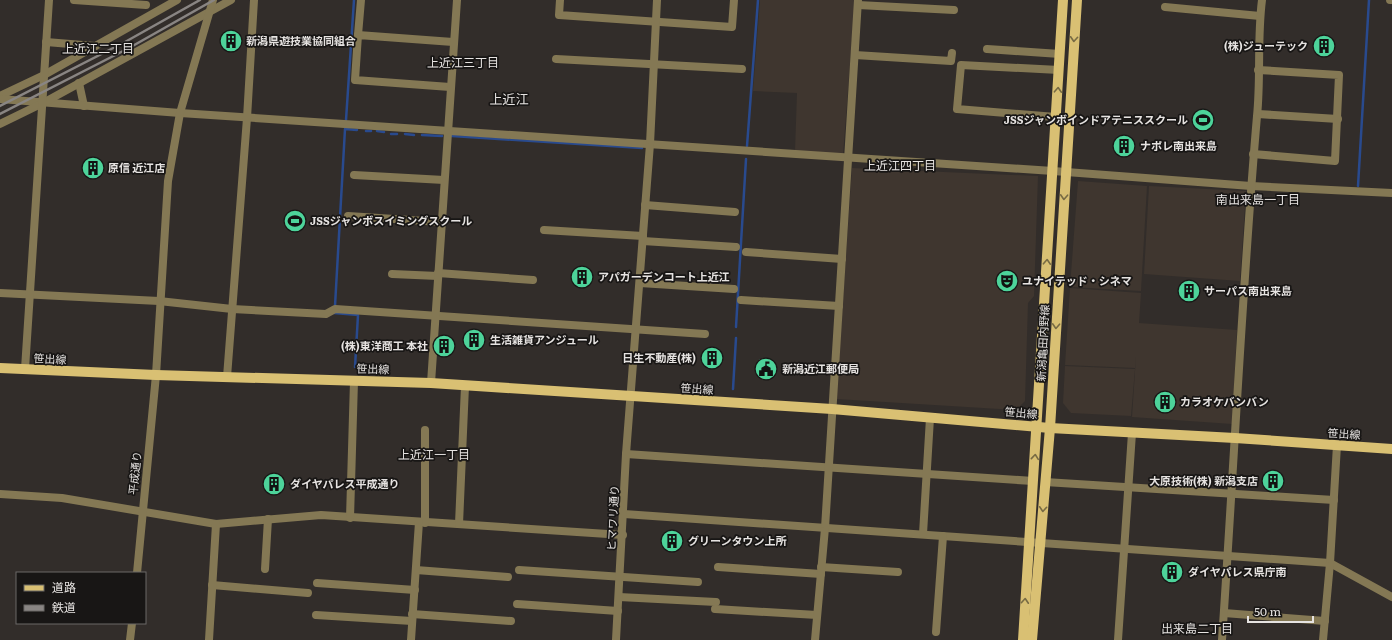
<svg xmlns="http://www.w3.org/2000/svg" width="1392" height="640" viewBox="0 0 1392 640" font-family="Literata,'Noto Sans JP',serif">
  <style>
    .built { fill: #3f362f }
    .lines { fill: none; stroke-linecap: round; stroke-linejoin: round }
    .stream { stroke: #294a8e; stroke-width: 2.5 }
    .minor { stroke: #847854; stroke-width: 8 }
    .tertiary { stroke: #847854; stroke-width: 8 }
    .primary { stroke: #d9c073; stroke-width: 10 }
    .rail { stroke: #898583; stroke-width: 2.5 }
    .oneway { stroke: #786b44 }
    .labels { text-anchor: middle; stroke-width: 3.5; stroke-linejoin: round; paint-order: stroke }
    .poi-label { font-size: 11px; font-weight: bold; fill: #e6e3e1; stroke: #181615; text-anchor: start }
    .street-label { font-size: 11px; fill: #e6e3e1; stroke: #181615 }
    .neighbourhood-label { font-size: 12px; fill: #e6e3e1; stroke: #181615 }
    .quarter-label { font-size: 13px; fill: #e6e3e1; stroke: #181615 }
  </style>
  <rect width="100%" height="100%" fill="#322d2a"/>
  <g class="built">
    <polygon points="760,0 855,0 843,155 795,151 797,93 753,91"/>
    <polygon points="852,168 1038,176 1034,296 1028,303 1025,401 1016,410 836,399"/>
    <polygon points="1078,181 1147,186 1141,291 1070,287"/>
    <polygon points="1149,186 1246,191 1240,281 1144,274"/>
    <polygon points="1070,288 1141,293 1139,323 1237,330 1232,424 1132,417 1136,356 1135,368 1065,365"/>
    <polygon points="1065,366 1135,369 1131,416 1071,413 1063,403"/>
  </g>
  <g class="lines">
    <g class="stream">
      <polyline points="346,120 354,0"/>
      <polyline points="366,131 371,131"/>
      <polyline points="377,131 384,132"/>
      <polyline points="391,134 397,134"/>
      <polyline points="405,134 414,135"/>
      <polyline points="422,135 442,136"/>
      <polyline points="452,136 642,148"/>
      <polyline points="747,146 758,0"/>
      <polyline points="1358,186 1369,0"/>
      <polyline points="335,306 345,129 357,130"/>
      <polyline points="334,313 358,315 355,367"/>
      <polyline points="736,327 746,159"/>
      <polyline points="733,389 736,338"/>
    </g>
    <g class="minor">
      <polyline points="74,0 146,5"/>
      <polyline points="560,0 559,15 732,27 734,0"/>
      <polyline points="1390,0 1392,0"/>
      <polyline points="858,5 954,10"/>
      <polyline points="1165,7 1260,16"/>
      <polyline points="358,35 361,0"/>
      <polyline points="46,42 95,46"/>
      <polyline points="987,49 1060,54"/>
      <polyline points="855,55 951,61 952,53"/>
      <polyline points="556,59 742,69"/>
      <polyline points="79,83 84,106"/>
      <polyline points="450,87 355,80 358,35 453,42"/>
      <polyline points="0,96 44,75 177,0"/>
      <polyline points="0,99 180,113 1053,171 1251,186 1392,193"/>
      <polyline points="1258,114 1338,119"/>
      <polyline points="1056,117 957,109 961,65 1059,70"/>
      <polyline points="0,124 43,103 231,0"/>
      <polyline points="1253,154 1335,161 1339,75 1258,70"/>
      <polyline points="354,175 444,180"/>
      <polyline points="645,205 735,212"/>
      <polyline points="348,216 441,222"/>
      <polyline points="544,230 643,236"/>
      <polyline points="643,241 736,247"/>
      <polyline points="746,252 842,259"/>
      <polyline points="438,273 533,280"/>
      <polyline points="392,274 438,276"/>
      <polyline points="640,283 734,289"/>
      <polyline points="0,293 159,301 232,309 326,314 335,309 705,334"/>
      <polyline points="741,300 839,306"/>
      <polyline points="25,369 49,0"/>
      <polyline points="227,377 247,118 254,0"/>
      <polyline points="431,383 457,0"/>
      <polyline points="626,454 1033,481"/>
      <polyline points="1045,482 1334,500"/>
      <polyline points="0,494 62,498 216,524 321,515 623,535"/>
      <polyline points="624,514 1330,563 1392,597"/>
      <polyline points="350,518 354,381"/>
      <polyline points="425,523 425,430"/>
      <polyline points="459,524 465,386"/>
      <polyline points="923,534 930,418"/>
      <polyline points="718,567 821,574"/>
      <polyline points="821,567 898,572"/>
      <polyline points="265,569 268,519"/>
      <polyline points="416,570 508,577"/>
      <polyline points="519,570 698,582"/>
      <polyline points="317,583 415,590"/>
      <polyline points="212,585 308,593"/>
      <polyline points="619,597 716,602"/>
      <polyline points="517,604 618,611"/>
      <polyline points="715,609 817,615"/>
      <polyline points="1224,613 1325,621"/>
      <polyline points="412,614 511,621"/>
      <polyline points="316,615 412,621"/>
      <polyline points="936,632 943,536"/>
      <polyline points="209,640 216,524"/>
      <polyline points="411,640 419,522"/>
      <polyline points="616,640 626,454 650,144 657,0"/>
      <polyline points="815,640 825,528 858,0"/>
      <polyline points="1118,640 1132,433"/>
      <path d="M1222,640C1234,465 1242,290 1257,116C1261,77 1257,39 1262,0"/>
      <polyline points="1323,640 1330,563 1337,445"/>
    </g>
    <g class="tertiary">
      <polyline points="137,573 156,375 168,181 180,113 213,0"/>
      <polyline points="130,640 132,623"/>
    </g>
    <g class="primary">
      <polyline points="0,368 156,375 431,383 832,409 1050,428 1235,438 1392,449"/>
      <polyline points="1023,640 1063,0"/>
      <polyline points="1032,640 1050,428 1077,0"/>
    </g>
    <g class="rail">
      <polyline points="0,106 125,42 200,0"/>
      <polyline points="0,114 129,48 214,0"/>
    </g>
  </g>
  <defs><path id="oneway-chevron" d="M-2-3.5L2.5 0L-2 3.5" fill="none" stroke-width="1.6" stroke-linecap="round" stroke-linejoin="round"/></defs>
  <g class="oneway">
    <use href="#oneway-chevron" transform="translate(1074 39) rotate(94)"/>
    <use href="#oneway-chevron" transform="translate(1058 90) rotate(-87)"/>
    <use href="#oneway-chevron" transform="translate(1064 197) rotate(93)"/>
    <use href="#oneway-chevron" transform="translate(1047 262) rotate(-87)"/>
    <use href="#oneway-chevron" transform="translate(1056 326) rotate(93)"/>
    <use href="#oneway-chevron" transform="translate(1035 457) rotate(-84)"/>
    <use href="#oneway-chevron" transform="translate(1043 509) rotate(94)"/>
    <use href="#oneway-chevron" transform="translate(1025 601) rotate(-86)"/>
  </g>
  <defs>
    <g id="building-disc" transform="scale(1.15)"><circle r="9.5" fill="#4dd39a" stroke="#181615"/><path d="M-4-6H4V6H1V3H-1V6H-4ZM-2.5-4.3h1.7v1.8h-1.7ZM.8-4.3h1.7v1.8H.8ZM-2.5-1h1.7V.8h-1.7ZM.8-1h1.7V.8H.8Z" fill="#111"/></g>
    <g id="stadium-disc" transform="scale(1.15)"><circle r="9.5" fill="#4dd39a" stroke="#181615"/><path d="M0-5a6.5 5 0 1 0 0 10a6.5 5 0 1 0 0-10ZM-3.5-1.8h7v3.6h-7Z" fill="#111"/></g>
    <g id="theatre-disc" transform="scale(1.15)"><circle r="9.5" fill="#4dd39a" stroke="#181615"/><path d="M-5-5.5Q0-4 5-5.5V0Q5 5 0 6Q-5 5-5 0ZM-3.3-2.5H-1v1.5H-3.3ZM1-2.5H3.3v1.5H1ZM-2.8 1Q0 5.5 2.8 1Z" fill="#111"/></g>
    <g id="civic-disc" transform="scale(1.15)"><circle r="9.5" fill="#4dd39a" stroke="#181615"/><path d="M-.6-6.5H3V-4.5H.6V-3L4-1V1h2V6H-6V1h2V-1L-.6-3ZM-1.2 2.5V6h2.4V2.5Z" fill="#111"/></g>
  </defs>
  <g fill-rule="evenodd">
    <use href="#building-disc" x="231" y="41"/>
    <use href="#building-disc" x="1324" y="46"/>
    <use href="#stadium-disc" x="1203" y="120"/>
    <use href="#building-disc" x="1124" y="146"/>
    <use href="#building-disc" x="93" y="168"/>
    <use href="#stadium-disc" x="295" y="221"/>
    <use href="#building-disc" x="582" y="277"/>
    <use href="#theatre-disc" x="1007" y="281"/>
    <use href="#building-disc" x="1189" y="291"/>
    <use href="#building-disc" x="474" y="340"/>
    <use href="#building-disc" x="444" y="346"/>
    <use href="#building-disc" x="712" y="358"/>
    <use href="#civic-disc" x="766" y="369"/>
    <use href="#building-disc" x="1165" y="402"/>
    <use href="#building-disc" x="1273" y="481"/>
    <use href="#building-disc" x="274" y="484"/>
    <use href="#building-disc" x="672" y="541"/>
    <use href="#building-disc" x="1172" y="572"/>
  </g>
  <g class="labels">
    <g class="poi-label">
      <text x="246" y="45">新潟県遊技業協同組合</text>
      <text x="1308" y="50" text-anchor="end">(株)ジューテック</text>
      <text x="1188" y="124" text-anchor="end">JSSジャンボインドアテニススクール</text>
      <text x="1140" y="150">ナポレ南出来島</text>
      <text x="108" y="172">原信 近江店</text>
      <text x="310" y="225">JSSジャンボスイミングスクール</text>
      <text x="598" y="281">アパガーデンコート上近江</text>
      <text x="1022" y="285">ユナイテッド・シネマ</text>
      <text x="1204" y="295">サーパス南出来島</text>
      <text x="490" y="344">生活雑貨アンジュール</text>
      <text x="428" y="350" text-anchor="end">(株)東洋商工 本社</text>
      <text x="696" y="362" text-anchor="end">日生不動産(株)</text>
      <text x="782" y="373">新潟近江郵便局</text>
      <text x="1180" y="406">カラオケバンバン</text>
      <text x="1258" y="485" text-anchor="end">大原技術(株) 新潟支店</text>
      <text x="290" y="488">ダイヤパレス平成通り</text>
      <text x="688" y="545">グリーンタウン上所</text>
      <text x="1188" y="576">ダイヤパレス県庁南</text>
    </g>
    <g class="street-label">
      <text transform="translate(1043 343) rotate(-87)" y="4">新潟亀田内野線</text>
      <text transform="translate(50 359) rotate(3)" y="4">笹出線</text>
      <text transform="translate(373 369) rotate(2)" y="4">笹出線</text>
      <text transform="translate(697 389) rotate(4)" y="4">笹出線</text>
      <text transform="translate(1021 413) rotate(5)" y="4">笹出線</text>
      <text transform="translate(1344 434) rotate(4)" y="4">笹出線</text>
      <text transform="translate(135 473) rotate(-84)" y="4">平成通り</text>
      <text transform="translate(613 518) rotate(-87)" y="4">ヒマワリ通り</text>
    </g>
    <g class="neighbourhood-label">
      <text x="98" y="53">上近江二丁目</text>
      <text x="463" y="67">上近江三丁目</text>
      <text x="900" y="170">上近江四丁目</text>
      <text x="1258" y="204">南出来島一丁目</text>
      <text x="434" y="459">上近江一丁目</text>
      <text x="1197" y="633">出来島二丁目</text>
    </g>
    <g class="quarter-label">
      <text x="509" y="104">上近江</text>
    </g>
  </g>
  <rect x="16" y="572" width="130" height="52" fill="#181615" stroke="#6a6867"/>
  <rect x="24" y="585" width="20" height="6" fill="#d9c073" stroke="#6a6867"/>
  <text x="52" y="592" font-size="12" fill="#e6e3e1">道路</text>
  <rect x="24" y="605" width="20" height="6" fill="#898583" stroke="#6a6867"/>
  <text x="52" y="612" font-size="12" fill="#e6e3e1">鉄道</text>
  <path d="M1248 616v6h65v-6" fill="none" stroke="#e6e3e1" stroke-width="2"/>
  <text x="1254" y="616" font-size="12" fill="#e6e3e1" stroke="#181615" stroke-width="3" paint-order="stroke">50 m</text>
</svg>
